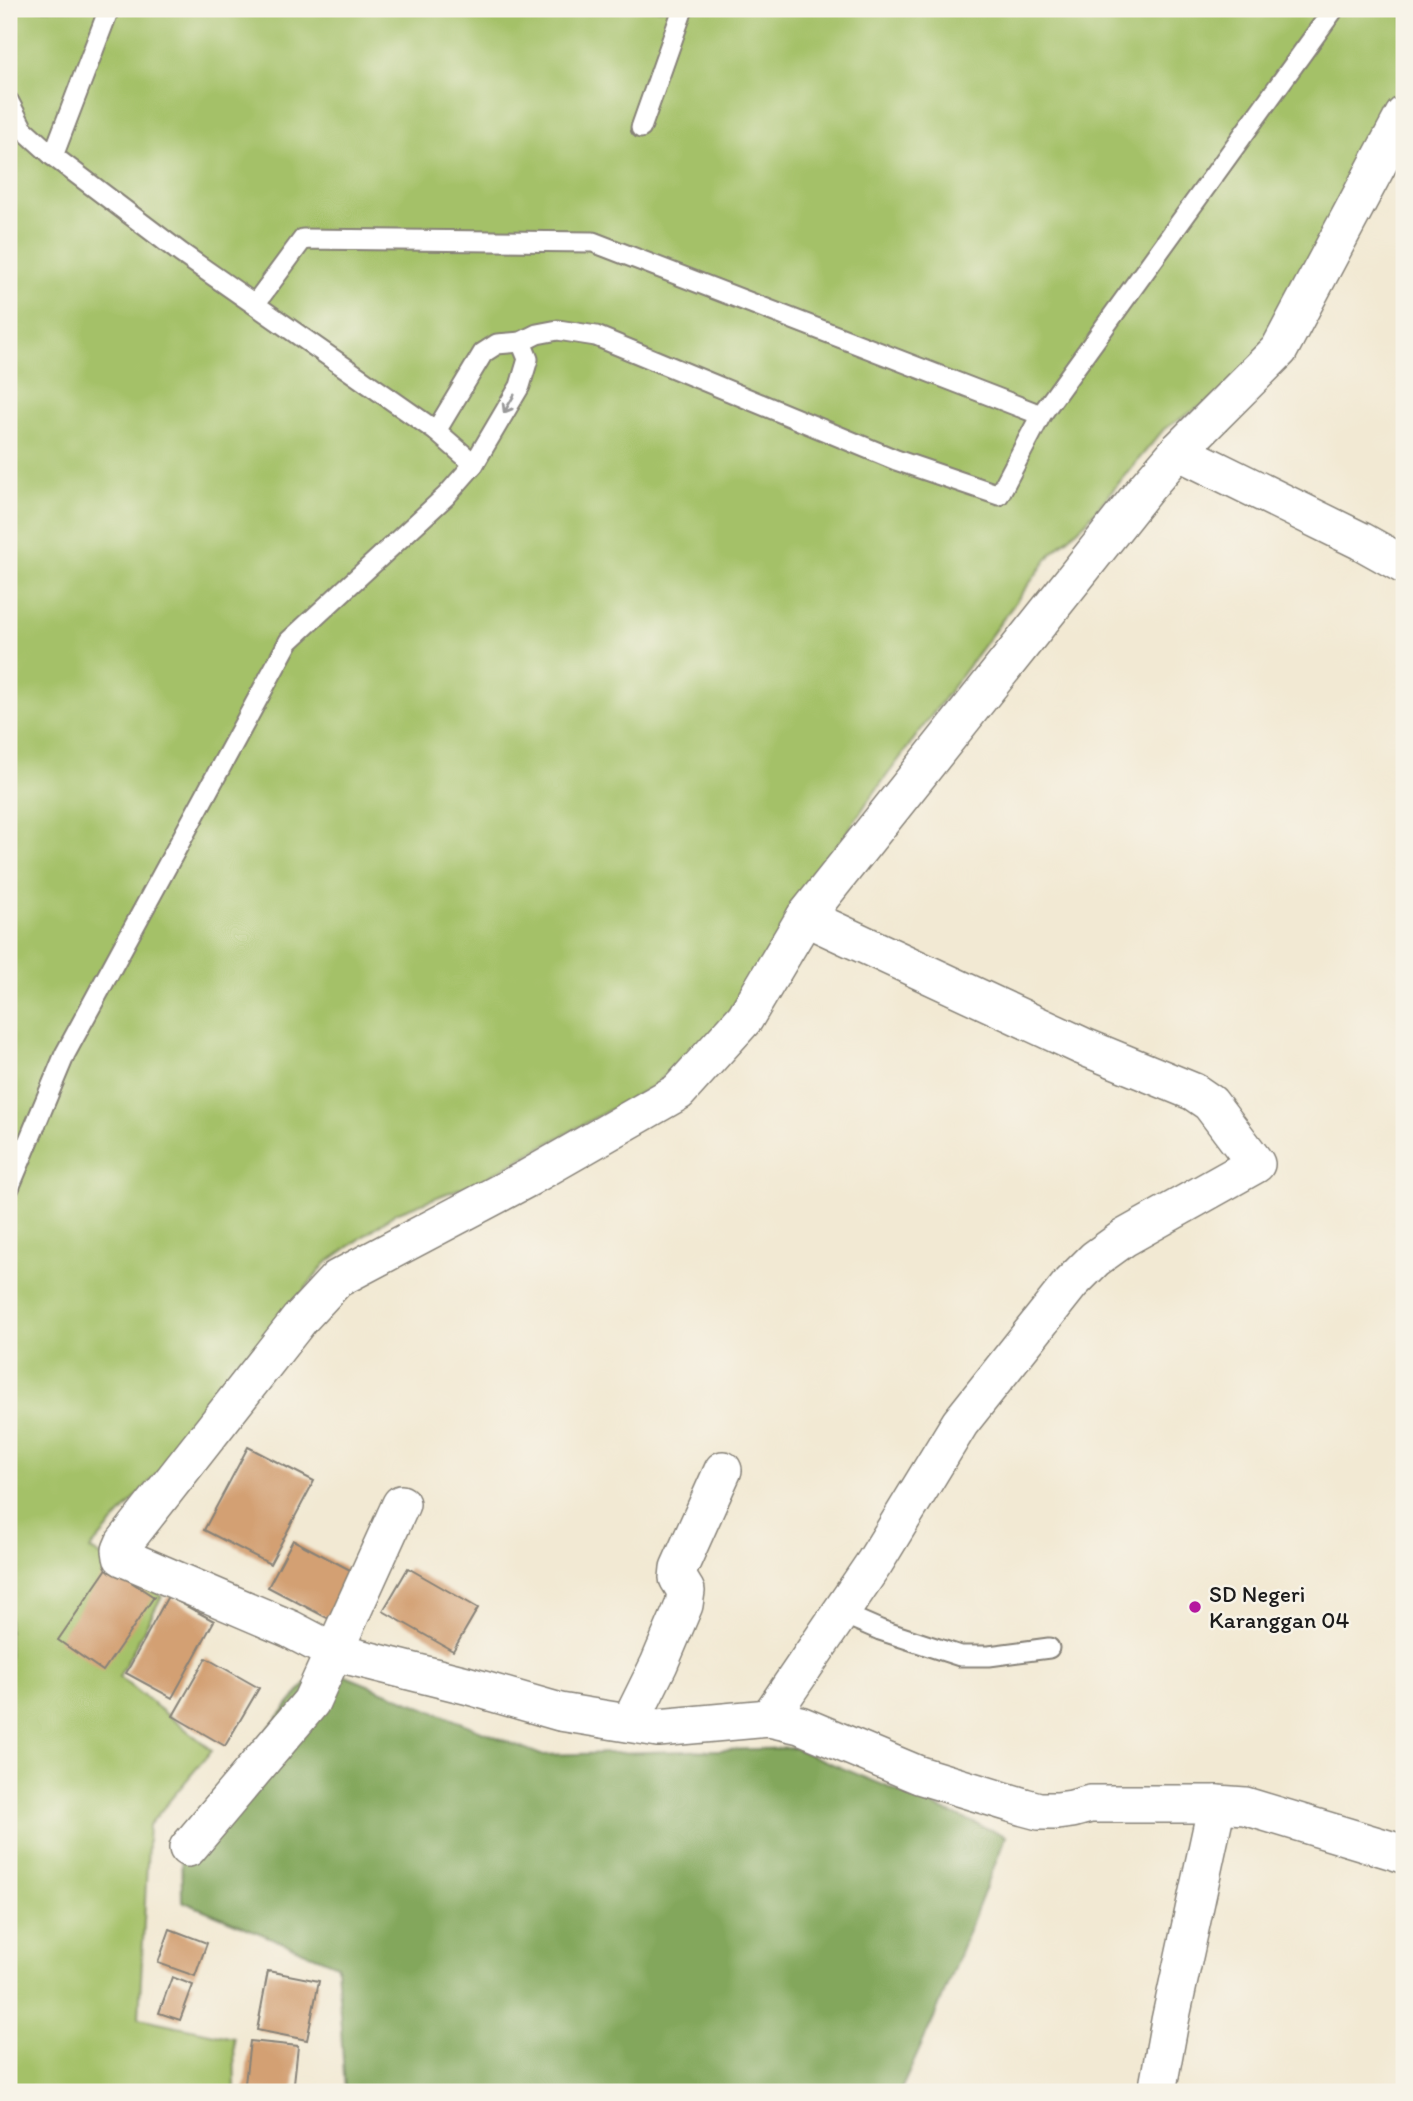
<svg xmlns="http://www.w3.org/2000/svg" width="1413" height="2101" viewBox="0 0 1413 2101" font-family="Itim,sans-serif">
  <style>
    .green { fill: #a4c168; stroke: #606e42; stroke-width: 2 }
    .forest { fill: #83a75c; stroke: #50623c; stroke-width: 2 }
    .building { fill: #d3a073 }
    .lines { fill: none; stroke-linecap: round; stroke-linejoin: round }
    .service-casing { stroke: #878278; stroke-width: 23 }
    .minor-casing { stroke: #878278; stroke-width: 40 }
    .service { stroke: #fff; stroke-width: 19 }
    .minor { stroke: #fff; stroke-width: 37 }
    .oneway { stroke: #999 }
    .poi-dot { fill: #b5179e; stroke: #f7f3e8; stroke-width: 2.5 }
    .labels { text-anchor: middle; stroke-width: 5; stroke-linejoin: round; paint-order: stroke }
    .poi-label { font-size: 23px; fill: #1c1c1c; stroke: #f7f3e8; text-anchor: start }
  </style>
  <rect width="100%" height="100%" fill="#f7f3e8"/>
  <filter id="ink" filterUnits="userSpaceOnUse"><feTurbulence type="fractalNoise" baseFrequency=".0143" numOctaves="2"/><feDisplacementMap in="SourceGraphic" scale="14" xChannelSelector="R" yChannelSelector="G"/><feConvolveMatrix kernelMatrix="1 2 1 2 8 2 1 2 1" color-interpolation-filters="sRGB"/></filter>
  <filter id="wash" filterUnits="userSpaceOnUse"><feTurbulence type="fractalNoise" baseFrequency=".00686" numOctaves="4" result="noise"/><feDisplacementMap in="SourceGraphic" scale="28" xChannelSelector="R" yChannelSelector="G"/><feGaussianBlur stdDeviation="1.57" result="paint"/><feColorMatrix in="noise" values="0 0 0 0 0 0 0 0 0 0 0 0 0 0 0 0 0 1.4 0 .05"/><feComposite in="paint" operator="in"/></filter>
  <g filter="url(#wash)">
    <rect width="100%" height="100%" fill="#f2e9d3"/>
    <polygon class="green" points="9,9 1404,9 1404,97 1243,380 1164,429 1086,522 1052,553 868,801 720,1026 655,1085 484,1179 396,1213 325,1264 170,1459 90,1549 162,1596 119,1677 212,1750 149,1825 139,2018 234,2038 235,2092 9,2092"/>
    <polygon class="forest" points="321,1666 541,1755 794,1748 1006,1836 937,2011 900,2092 345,2092 337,1965 182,1901 181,1833"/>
    <g id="blocks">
      <g class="building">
        <polygon points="248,1447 314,1481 270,1564 204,1530"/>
        <polygon points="293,1540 354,1572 329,1619 268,1587"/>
        <polygon points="108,1567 154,1597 103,1671 58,1640"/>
        <polygon points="408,1568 478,1608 453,1651 383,1611"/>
        <polygon points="168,1596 214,1621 172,1698 126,1673"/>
        <polygon points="206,1658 259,1688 225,1746 173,1716"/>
        <polygon points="170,1929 207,1943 195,1976 158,1963"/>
        <polygon points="268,1971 319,1981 307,2040 257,2030"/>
        <polygon points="172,1977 193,1985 180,2020 159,2013"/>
        <polygon points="250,2041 298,2046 293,2092 244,2092"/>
      </g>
    </g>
  </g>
  <g filter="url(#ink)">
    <use href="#blocks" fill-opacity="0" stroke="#878278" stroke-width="2"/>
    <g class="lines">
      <g class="service-casing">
        <g id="service">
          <polyline points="9,102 23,129 53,156 181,253 436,431 474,464 446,496 289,641 65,1054 9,1188"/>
          <polyline points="641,128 683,9"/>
          <polyline points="53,156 109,9"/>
          <polyline points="255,304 303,239 593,242 1041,415"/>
          <polyline points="436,431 483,353 497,344 521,342 537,334 558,330 596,336 896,460 999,495 1041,415 1334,9"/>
          <polyline points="474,464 520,386 528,359 521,342"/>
          <polyline points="841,1613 880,1630 960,1656 989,1656 1049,1648"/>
        </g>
      </g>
      <g class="minor-casing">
        <g id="minor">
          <polyline points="1404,115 1279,350 1178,451 1146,488 805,917 745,1018 678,1092 528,1178 337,1279 299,1320 124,1543 121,1550 122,1557 290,1629 334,1652 466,1685 560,1712 658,1728 769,1718 800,1725 919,1775 1024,1807 1039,1811 1057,1811 1072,1809 1090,1804 1217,1804 1245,1806 1404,1854"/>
          <polyline points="1178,451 1361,541 1404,565"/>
          <polyline points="769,1718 875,1562 960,1423 1071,1283 1095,1259 1124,1238 1256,1164 1210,1103 1194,1092 1082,1046 805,917"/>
          <polyline points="630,1723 659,1664 684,1605 686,1591 678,1578 679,1568 723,1470"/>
          <polyline points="188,1848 311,1702 401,1504"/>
          <polyline points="1157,2092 1170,2021 1217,1804"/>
        </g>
      </g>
      <use href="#service" class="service"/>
      <use href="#minor" class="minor"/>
    </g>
    <defs><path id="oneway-shaft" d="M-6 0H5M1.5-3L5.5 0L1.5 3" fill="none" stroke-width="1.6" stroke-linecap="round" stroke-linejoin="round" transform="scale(1.75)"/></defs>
    <use class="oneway" href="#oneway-shaft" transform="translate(509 404) rotate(120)"/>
  </g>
  <circle class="poi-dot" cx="1195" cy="1607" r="7"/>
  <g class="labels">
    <g class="poi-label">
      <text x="1209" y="1602">SD Negeri<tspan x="1209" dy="26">Karanggan 04</tspan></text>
    </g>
  </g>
  <rect width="1413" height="2101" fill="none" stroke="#f7f3e8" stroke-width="35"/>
</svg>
